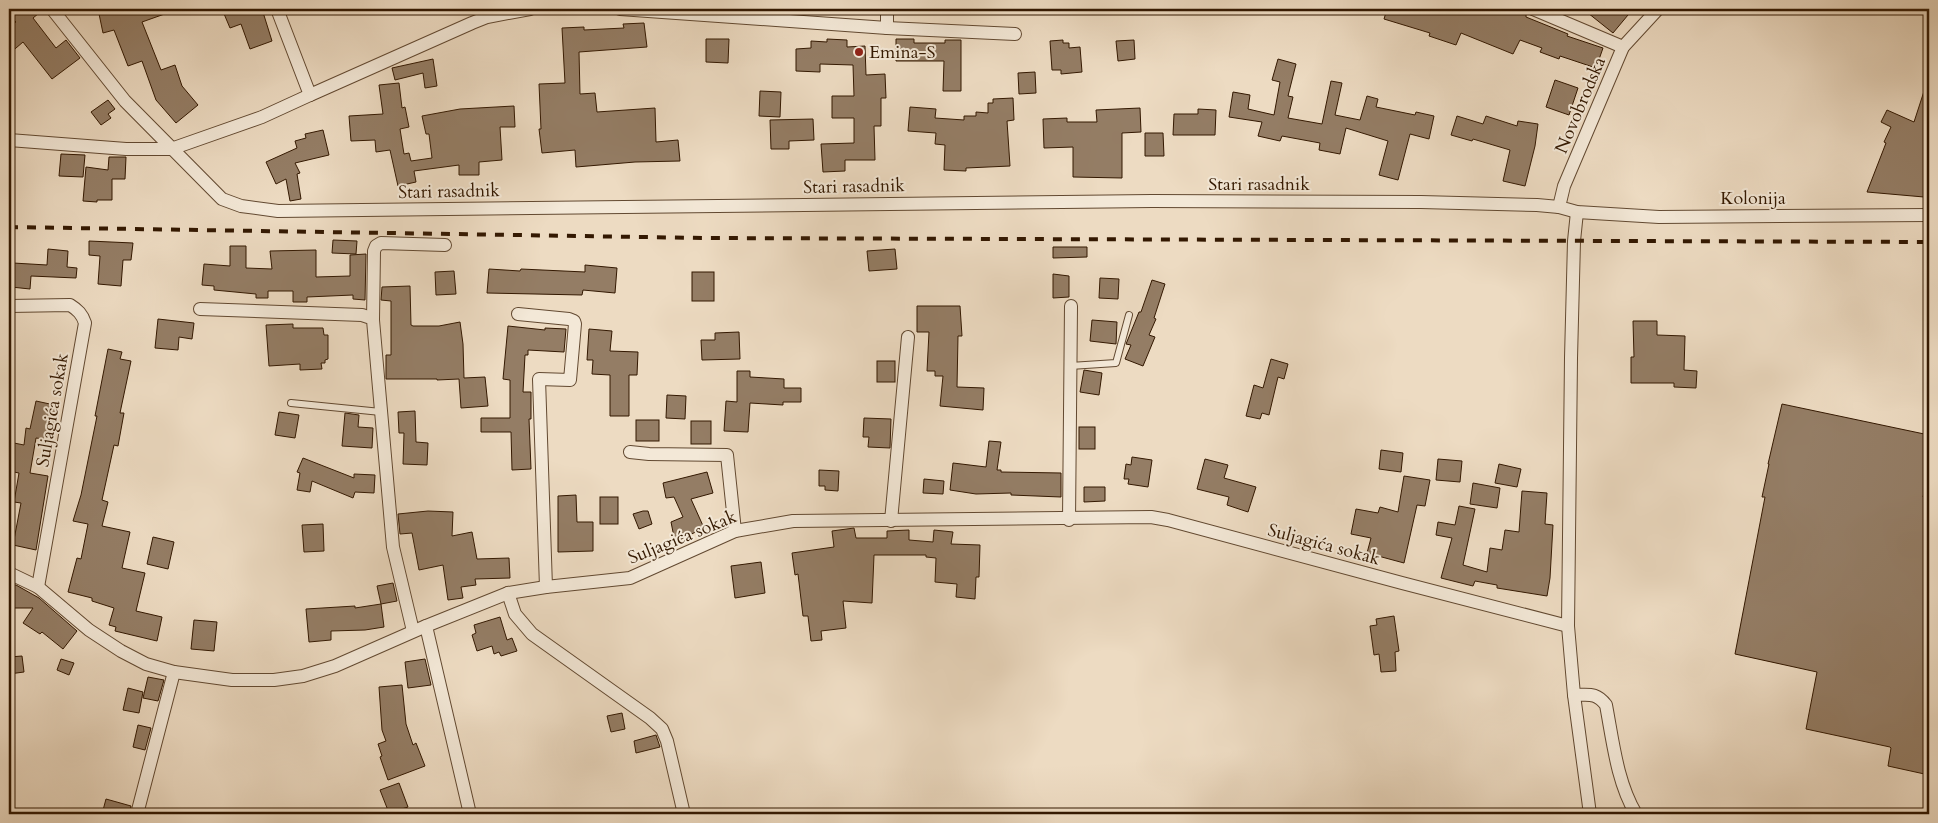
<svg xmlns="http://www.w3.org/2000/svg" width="1938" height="823" viewBox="0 0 1938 823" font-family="Cardo,serif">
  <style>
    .building { fill: #947d65; stroke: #331801 }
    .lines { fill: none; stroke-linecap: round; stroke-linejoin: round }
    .service-casing { stroke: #624931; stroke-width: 8 }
    .minor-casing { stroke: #624931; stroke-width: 14 }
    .service { stroke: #f3e8d7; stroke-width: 6 }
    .minor { stroke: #f3e8d7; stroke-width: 12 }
    .rail { stroke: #331801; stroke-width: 4; stroke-dasharray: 9 9; stroke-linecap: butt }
    .poi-dot { fill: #8f2418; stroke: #f3e8d7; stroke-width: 2 }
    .labels { text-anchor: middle; stroke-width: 4; stroke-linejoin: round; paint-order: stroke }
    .poi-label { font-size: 18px; fill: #331801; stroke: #f3e8d7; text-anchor: start }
    .street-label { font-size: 18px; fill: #331801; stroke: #f3e8d7 }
  </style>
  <rect width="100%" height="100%" fill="#eddbc2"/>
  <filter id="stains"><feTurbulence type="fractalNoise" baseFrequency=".004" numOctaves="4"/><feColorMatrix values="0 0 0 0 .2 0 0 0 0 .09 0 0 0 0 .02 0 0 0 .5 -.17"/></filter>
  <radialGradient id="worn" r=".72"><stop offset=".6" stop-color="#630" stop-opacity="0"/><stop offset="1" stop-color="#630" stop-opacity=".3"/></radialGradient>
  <g class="building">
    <polygon points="12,9 44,9 33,18 56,48 66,40 80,58 52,79 23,42 9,54 9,27 16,22 12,18 16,14"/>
    <polygon points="98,9 173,9 173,11 142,22 161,70 175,65 182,86 198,105 176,123 156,100 142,61 128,66 114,30 103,33"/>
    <polygon points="222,9 262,9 272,41 250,49 241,24 230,28"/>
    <polygon points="1387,9 1516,9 1526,13 1526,17 1568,34 1567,36 1603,48 1596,68 1560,56 1559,59 1540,52 1542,48 1520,40 1513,54 1461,33 1456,45 1429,36 1430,33 1384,19"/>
    <polygon points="1583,9 1633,9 1613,33"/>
    <polygon points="644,23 647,47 579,52 580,94 595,93 597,112 655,108 656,142 678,140 680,161 635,162 576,167 575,150 542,153 539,129 541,129 539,84 565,83 562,28 584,27 584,30 624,28 623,24"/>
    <polygon points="706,39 729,39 728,63 706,62"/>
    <polygon points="827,39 847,40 847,47 865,46 866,75 885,74 886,98 881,98 881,126 874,126 875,160 845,160 845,171 823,172 821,144 854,143 854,118 832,118 832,96 854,96 853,65 820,64 820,72 796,71 796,49 811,48 811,41 827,42"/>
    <polygon points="896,39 914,39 914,43 945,43 945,40 961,40 961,91 943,91 944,61 896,61"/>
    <polygon points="1063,40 1063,43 1069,43 1069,48 1080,47 1082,72 1061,74 1061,70 1052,70 1050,41"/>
    <polygon points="1134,40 1135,59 1118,61 1116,41"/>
    <polygon points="433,59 437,86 425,88 423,73 395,80 392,68"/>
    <polygon points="1278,59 1296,64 1288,96 1293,97 1288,118 1322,124 1331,81 1342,83 1335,115 1360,120 1367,96 1378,99 1376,107 1415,115 1416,112 1434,116 1429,139 1410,134 1398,180 1379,175 1388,141 1346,128 1340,154 1319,150 1320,143 1282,136 1280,141 1258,136 1262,122 1229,117 1233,92 1250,95 1248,109 1274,115 1280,82 1272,80"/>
    <polygon points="1035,72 1036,93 1019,94 1018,73"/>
    <polygon points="1555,80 1578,88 1569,115 1546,107"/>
    <polygon points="1927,82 1929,83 1929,183 1924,197 1867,192 1886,143 1884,142 1891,127 1881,122 1887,110 1914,122"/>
    <polygon points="399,83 402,108 405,107 409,127 400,129 404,154 409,153 411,161 432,158 429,134 426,134 422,116 460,109 514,106 515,127 500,127 502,160 479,162 479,175 459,175 459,165 414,171 416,182 398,186 390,150 376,152 375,140 351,141 349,116 383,114 379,85"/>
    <polygon points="760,91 781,92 780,117 759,116"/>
    <polygon points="1013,98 1014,120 1007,121 1010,166 966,168 966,171 944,170 945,145 935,144 936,133 908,131 910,107 936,109 935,118 964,120 964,116 976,116 976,112 988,113 988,103 993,103 993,99"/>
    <polygon points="108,100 115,109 108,114 111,118 101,125 91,112"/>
    <polygon points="1140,108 1141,132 1122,133 1122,178 1073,177 1073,147 1044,148 1043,119 1067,118 1067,122 1097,122 1096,110"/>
    <polygon points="1198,109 1216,110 1215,135 1173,135 1174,114 1198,114"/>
    <polygon points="1457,116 1483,124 1486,116 1517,126 1518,121 1538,124 1535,146 1525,186 1503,181 1510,150 1473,139 1472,141 1451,135"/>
    <polygon points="813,119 814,140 789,141 789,149 771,149 770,120"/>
    <polygon points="323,130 329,155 295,163 300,173 297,174 301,199 290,201 286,179 276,184 266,162 297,148 295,141 306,138 305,134"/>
    <polygon points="1145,133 1163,133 1164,156 1145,156"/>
    <polygon points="61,154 85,155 83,177 59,176"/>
    <polygon points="109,157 126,157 125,179 112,179 112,200 97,200 97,202 83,201 86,167 108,170"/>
    <polygon points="333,240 357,241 356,254 332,253"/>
    <polygon points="89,241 133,243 131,260 123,260 121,286 98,284 100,256 89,255"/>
    <polygon points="230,246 246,246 246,268 272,269 270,251 316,250 316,277 350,276 350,255 366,254 365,300 353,299 353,295 307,297 307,302 293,302 293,291 268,291 268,298 256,298 256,294 214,290 214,286 202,285 204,264 230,266"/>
    <polygon points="1053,247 1087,247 1087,257 1053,258"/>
    <polygon points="48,249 68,251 67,267 77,268 76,278 31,276 30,289 11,287 13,263 47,265"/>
    <polygon points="895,249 897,269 869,271 867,251"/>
    <polygon points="585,265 617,268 615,293 583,290 582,295 487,293 489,269 520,271 521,269 585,272"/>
    <polygon points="454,271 456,294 436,295 435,272"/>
    <rect x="692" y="272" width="22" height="29"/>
    <polygon points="1053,274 1069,276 1069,297 1053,298"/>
    <polygon points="1100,278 1119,279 1118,299 1099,298"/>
    <polygon points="1152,280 1165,284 1154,318 1156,319 1149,335 1155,337 1143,366 1125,359 1131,345 1126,344 1139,312 1141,312"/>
    <polygon points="410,286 411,325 413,326 439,326 460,322 463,344 464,378 485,377 488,406 461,408 459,379 437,380 437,379 386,379 386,355 391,355 391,301 381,300 382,287"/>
    <polygon points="917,306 960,306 962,336 958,336 957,387 984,388 983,410 940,406 943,376 935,376 935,371 927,371 929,332 917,332"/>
    <polygon points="158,319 194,323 192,339 179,337 178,350 155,348"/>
    <polygon points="1092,320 1117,322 1116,344 1090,341"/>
    <polygon points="1633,321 1657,321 1657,335 1685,336 1684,370 1697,371 1696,388 1674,387 1674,383 1631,383 1631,357 1634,357"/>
    <polygon points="293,324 293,328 323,328 324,335 328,335 328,359 325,360 325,363 321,363 322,369 300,370 300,364 269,366 266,325"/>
    <polygon points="508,326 545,330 545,328 566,329 564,352 528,350 528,355 525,355 523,392 531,392 531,419 529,419 531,469 512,470 511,432 481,432 481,418 510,418 510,380 503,379"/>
    <polygon points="589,329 612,331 610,351 638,352 637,375 629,375 629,416 610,416 610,375 592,374 593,360 587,360"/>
    <polygon points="739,332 740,359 702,360 701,340 715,340 715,333"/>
    <polygon points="108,349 122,352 120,359 131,361 120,413 124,413 118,446 114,445 102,500 108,502 102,526 130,532 122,568 145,573 136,611 162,617 157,641 115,631 116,627 109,625 114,608 92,601 92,598 68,592 77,558 81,559 88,524 73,521 81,495 97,416 95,416"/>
    <polygon points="1271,359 1288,364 1284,379 1278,377 1269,415 1262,413 1260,419 1246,416 1254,385 1263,388"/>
    <rect x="877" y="361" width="18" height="21"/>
    <polygon points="1084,370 1102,373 1099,395 1080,392"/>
    <polygon points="737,371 750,371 750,377 784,379 784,388 801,388 801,402 783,402 783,405 750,403 748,432 724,431 726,401 737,402"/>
    <polygon points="667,395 686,396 685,419 666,418"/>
    <polygon points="36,401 59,406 55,428 53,427 52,440 36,438 30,473 48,476 36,550 13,545 21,503 14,502 19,473 9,471 9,442 24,445 26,428 30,429"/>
    <polygon points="1782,404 1929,435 1929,472 1923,497 1929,498 1929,775 1888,766 1891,748 1890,747 1806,729 1817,672 1735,654 1765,497 1762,497 1769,464 1768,464"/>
    <polygon points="415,411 416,442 428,443 427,465 403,464 404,433 399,433 398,412"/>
    <polygon points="279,412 299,415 295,438 275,435"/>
    <polygon points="345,413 359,415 358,427 373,428 372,448 342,446"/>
    <polygon points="864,418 891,419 890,448 868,447 869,437 863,437"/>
    <rect x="636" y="420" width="23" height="21"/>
    <rect x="691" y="421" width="20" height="23"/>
    <rect x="1079" y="427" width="16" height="22"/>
    <polygon points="989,441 1001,442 997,470 1001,470 1001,472 1061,473 1061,497 1011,495 1011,493 976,494 950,490 953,463 986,467"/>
    <polygon points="1381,450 1403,453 1401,472 1379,469"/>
    <polygon points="1132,457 1152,460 1148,487 1128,484 1129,479 1124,479 1126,464 1131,465"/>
    <polygon points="303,458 354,478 354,474 375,475 374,493 355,492 353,498 312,481 310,492 297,490 300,473 297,472"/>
    <polygon points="1205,459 1228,465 1224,478 1256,487 1248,512 1227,505 1229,497 1197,489"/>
    <polygon points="1438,459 1462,461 1460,482 1436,480"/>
    <polygon points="1499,464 1521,469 1517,487 1495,483"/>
    <polygon points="819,470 839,471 838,491 825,490 825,486 819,486"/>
    <polygon points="707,472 713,493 691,499 704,528 675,542 671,522 683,517 674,497 666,498 663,483"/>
    <polygon points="1404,476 1430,480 1425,506 1417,505 1404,563 1367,553 1371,538 1351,534 1356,509 1378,513 1380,507 1398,512"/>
    <polygon points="924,479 944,481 943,494 923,493"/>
    <polygon points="1473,483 1500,488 1497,508 1470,504"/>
    <polygon points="1084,487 1105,487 1105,501 1084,502"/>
    <polygon points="1522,491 1547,493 1545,524 1553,525 1550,578 1547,596 1497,588 1497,585 1475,581 1473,586 1441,578 1452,538 1436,535 1438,522 1455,525 1459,506 1475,509 1463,565 1487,572 1490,548 1502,550 1505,530 1519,532"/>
    <polygon points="576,495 577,522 593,522 593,551 558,552 558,496"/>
    <rect x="600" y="497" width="18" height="27"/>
    <polygon points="428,511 453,512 452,536 472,532 477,559 509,558 510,578 475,579 476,585 461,587 463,598 448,600 443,565 419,570 412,533 400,534 398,514"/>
    <polygon points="643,511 648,511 652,524 639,529 633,514"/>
    <polygon points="323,524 324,551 304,552 302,525"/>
    <polygon points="854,528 856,538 887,538 887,531 909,530 909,540 933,542 934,530 953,532 951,544 980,545 979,577 976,577 975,599 956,597 957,584 935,582 936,558 926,557 926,555 874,555 872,603 843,601 846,628 821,631 822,640 811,641 808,616 803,616 798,574 795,575 792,553 834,547 832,531"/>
    <polygon points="153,537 174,542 168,569 147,564"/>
    <polygon points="761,562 765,593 735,598 731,566"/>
    <polygon points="393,583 397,601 381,604 377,586"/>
    <polygon points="9,585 16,585 39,598 77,631 63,649 42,632 40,634 23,623 33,608 9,608"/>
    <polygon points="381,604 384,627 365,630 331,631 331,640 309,642 306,609 355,606 355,608"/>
    <polygon points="1394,616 1399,651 1395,652 1396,671 1381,672 1379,654 1374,655 1370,626 1377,625 1376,619"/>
    <polygon points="500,617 507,640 512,638 517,651 501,656 499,652 494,654 492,646 477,651 472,635 476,633 474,625"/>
    <polygon points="194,620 217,622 214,651 191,649"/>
    <polygon points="22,656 24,672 9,674 9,657"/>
    <polygon points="61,659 74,663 69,675 57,670"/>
    <polygon points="425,659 431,685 408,688 405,662"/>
    <polygon points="148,677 164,680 158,701 143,698"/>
    <polygon points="402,685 406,724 413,745 416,743 425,766 388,780 380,757 382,756 378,744 386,741 382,730 379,687"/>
    <polygon points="128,688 143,692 139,713 123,710"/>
    <polygon points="622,713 625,729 611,732 607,716"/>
    <polygon points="138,725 151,728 145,750 133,747"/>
    <polygon points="656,735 660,747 636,753 634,741"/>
    <polygon points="399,783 408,807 389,813 380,790"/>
    <polygon points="106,799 131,806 129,814 102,814"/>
  </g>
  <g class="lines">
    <g class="service-casing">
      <g id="service">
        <polyline points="1070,366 1116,363 1129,315"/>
        <polyline points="291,403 381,412"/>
      </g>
    </g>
    <g class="minor-casing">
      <g id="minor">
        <polyline points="52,9 125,101 222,199 241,206 278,211 1152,201 1421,202 1537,205 1559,207"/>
        <polyline points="620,9 887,28 1015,34"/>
        <polyline points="1533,9 1623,47"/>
        <polyline points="1658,9 1623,47 1564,186 1559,207 1577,212 1659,217 1929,215"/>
        <polyline points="887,28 887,9"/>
        <polyline points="310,95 472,23 487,17 530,9"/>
        <polyline points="9,140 126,149 171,149 262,117 310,95 277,9"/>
        <polyline points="1577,212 1574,241 1571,358 1568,626 1574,695 1590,814"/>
        <path d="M9,306L70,305C78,310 82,314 85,323L38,587"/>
        <polyline points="200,309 362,315 371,318 373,320 393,547 413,631"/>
        <polyline points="518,314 569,319 574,321 575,324 570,380 539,379 546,587"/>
        <polyline points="373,320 374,251 376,246 381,243 445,245"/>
        <polyline points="630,452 649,454 727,455 735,531"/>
        <polyline points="1069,520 1071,306"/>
        <polyline points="891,521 908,337"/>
        <polyline points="9,573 38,587 89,630 121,651 146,664 174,672 232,680 274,680 303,676 335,666 426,626 508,593 546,587 630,578 735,531 793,521 1151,517 1168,520 1402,583 1568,626"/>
        <polyline points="508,593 515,614 532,634 650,718 662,729 667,741 684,814"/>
        <polyline points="426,626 470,814"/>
        <path d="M1574,695C1589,695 1596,692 1606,705C1613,742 1617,782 1636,814"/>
        <polyline points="137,814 174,672"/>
      </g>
    </g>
    <use href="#service" class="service"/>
    <use href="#minor" class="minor"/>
    <polyline class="rail" points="9,227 704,238 1929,242"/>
  </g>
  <circle class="poi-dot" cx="859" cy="52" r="5"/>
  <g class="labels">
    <g class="poi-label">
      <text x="869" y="58">Emina-S</text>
    </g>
    <g class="street-label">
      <text transform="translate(1580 105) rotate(-67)" y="6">Novobrodska</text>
      <text x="1259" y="190">Stari rasadnik</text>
      <text transform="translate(854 186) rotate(-1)" y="6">Stari rasadnik</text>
      <text transform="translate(449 191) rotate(-1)" y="6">Stari rasadnik</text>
      <text x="1753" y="204">Kolonija</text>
      <text transform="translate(52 410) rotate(-80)" y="6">Suljagića sokak</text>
      <text transform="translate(682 537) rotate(-22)" y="6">Suljagića sokak</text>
      <text transform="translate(1324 544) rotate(15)" y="6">Suljagića sokak</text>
    </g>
  </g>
  <rect width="1938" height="823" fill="none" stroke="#eddbc2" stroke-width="30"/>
  <rect x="10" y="10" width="1918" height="803" fill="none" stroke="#331801" stroke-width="2.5"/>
  <rect x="15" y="15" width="1908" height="793" fill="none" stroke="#331801"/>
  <rect width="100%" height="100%" filter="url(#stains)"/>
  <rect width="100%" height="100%" fill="url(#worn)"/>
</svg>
